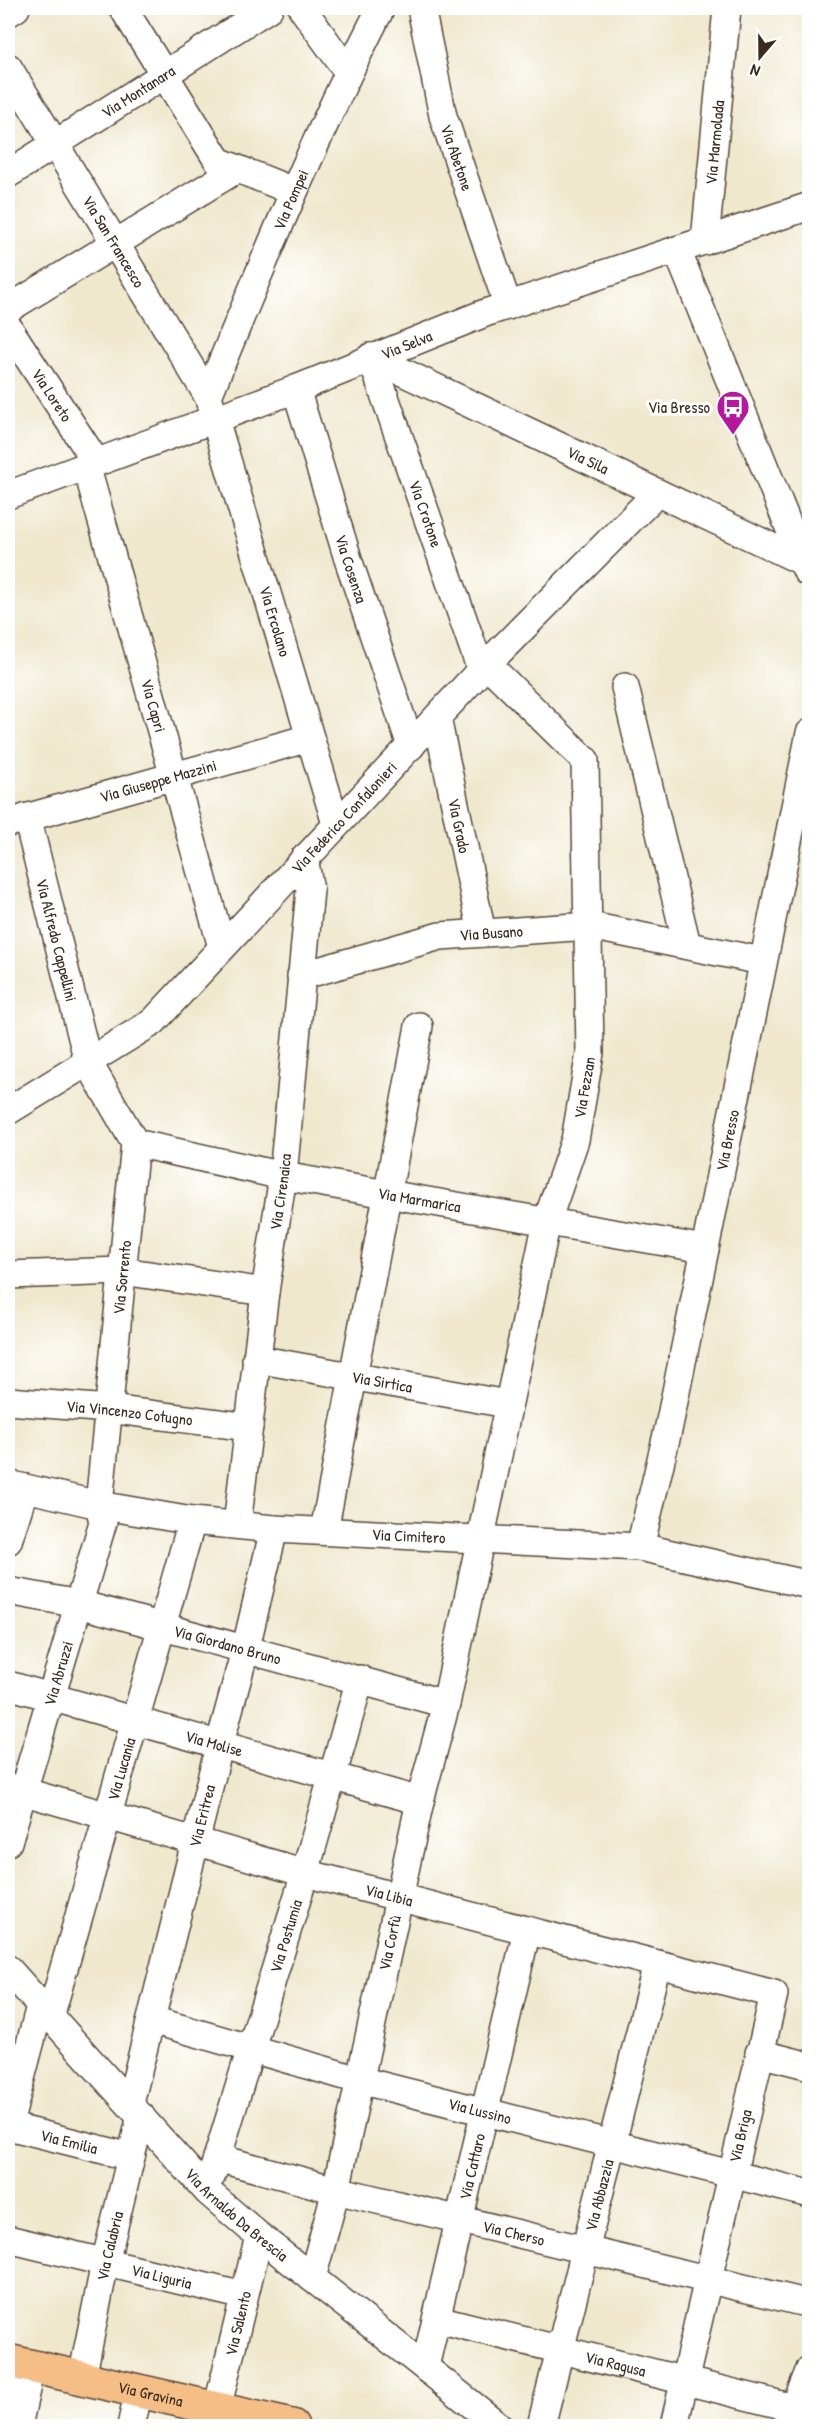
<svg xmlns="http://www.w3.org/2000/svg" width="817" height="2434" viewBox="0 0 817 2434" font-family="'Patrick Hand',sans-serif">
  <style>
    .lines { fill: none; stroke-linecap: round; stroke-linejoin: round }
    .minor-casing { stroke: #564638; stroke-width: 30 }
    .major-casing { stroke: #564638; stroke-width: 36 }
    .minor { stroke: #fff; stroke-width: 27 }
    .major { stroke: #f6be87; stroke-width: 33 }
    .labels { text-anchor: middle; stroke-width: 6; stroke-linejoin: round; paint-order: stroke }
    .street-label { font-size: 16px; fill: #3b2a1e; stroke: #fff }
    .poi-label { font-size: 16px; fill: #3b2a1e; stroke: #fff; text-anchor: end }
  </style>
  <rect width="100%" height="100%" fill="#fff"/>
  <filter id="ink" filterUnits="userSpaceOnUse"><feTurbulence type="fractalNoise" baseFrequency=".0167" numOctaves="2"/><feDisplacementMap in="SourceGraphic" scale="12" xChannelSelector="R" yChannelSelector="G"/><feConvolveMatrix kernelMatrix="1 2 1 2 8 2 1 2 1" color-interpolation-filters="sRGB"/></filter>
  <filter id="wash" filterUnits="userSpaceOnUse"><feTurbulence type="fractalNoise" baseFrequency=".008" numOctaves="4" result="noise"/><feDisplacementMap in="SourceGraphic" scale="24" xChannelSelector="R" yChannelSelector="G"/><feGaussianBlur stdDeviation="1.35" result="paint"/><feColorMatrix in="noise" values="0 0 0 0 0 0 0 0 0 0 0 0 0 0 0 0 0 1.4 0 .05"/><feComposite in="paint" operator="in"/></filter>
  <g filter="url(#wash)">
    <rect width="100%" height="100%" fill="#efe8cd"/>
  </g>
  <g filter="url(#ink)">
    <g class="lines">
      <g class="minor-casing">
        <g id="minor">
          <polyline points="123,8 218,161 293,191"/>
          <polyline points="302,8 348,72"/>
          <path id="s1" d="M421,8L443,116L508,306"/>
          <polyline points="8,13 16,8"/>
          <path id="s2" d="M8,67L208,396L336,824"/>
          <path id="s3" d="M8,174L269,8"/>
          <path id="s4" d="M705,241L727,8"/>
          <polyline points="677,250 807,572"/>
          <polyline points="8,309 237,169"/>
          <path id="s5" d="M8,327L96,462"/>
          <path id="s6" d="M371,357L810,565"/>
          <path id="s7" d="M371,357L481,670"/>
          <path id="s8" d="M296,389L348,559L411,746"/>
          <path id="s9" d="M208,396C262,265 316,134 381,8"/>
          <path id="s10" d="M86,465L222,947"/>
          <path id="s11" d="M8,495L296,389L485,313L810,206"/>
          <polyline points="625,687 687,945"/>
          <path id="s12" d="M437,718L482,933"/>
          <path id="s13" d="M8,823L309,738"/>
          <path id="s14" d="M301,976L440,936L590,926L762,961"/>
          <path id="s15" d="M8,1111L153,1022L481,670L657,493"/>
          <path id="s16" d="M135,1143L283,1176L705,1249"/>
          <polyline points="8,1275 122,1271 265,1292"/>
          <path id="s17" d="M256,1359L507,1404"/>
          <path id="s18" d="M8,1401L109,1409L249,1427"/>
          <path id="s19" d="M8,1484L99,1505L192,1521L274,1529L640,1547L810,1585"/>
          <path id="s20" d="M237,1525L265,1292L283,1176L310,890L304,858"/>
          <polyline points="324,1531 419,1026"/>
          <polyline points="8,1541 25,1488"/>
          <path id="s21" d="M640,1547L669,1426L810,733"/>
          <path id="s22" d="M8,1591L79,1604L446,1704"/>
          <path id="s23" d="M8,1685L420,1801"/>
          <path id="s24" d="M8,1787L305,1873L774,1994L674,2426"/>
          <path id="s25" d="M8,1842L103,1522L99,1505L135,1143L88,1062L27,817"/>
          <path id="s26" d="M8,1969L208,2192L259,2236L499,2426"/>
          <path id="s27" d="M50,2017L192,1521"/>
          <path id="s28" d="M152,2020L359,2080L810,2194"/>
          <polyline points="759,2053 810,2066"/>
          <path id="s29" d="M130,2103L220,1743L246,1647L274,1529"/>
          <path id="s30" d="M8,2126L131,2157"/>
          <polyline points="8,2128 40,2006"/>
          <path id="s31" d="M217,2158L336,2190L810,2304"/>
          <path id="s32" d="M212,2175L305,1873L360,1679"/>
          <path id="s33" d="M8,2239L244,2296"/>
          <path id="s34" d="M312,2278L336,2190L420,1801L446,1704L547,1221L575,1140L590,1053L585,760L487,664"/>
          <path id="s35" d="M437,2319L794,2408"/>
          <path id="s36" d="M425,2367L527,1930"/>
          <path id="s37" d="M82,2378L105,2263L141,2116"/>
          <path id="s38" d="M217,2409L259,2236"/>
          <polyline points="18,2426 31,2367"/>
          <polyline points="131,2426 139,2391"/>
          <path id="s39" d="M541,2426L657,1964"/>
          <polyline points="787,2426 810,2369"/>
        </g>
      </g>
      <g class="major-casing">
        <g id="major">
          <path id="s40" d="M8,2361L292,2426"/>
        </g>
      </g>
      <use href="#minor" class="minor"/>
      <use href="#major" class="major"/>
    </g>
  </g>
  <defs>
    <g id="bus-pin" transform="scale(1.725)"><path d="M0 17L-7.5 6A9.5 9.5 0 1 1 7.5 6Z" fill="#b5179e" stroke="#fff"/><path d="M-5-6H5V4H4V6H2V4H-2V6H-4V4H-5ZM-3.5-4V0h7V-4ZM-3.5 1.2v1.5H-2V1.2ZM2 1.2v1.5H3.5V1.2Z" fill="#fff"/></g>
  </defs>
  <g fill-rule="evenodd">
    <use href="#bus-pin" x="733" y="407"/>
  </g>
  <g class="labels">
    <g class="street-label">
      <text dy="6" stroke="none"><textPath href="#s3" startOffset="154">Via Montanara</textPath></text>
      <text dy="6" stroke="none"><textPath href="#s4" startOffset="99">Via Marmolada</textPath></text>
      <text dy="6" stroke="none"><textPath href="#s1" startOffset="154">Via Abetone</textPath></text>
      <text dy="6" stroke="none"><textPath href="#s9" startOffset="213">Via Pompei</textPath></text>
      <text dy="6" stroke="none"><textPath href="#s2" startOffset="204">Via San Francesco</textPath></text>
      <text dy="6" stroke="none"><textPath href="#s11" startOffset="426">Via Selva</textPath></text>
      <text dy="6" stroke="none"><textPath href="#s5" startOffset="81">Via Loreto</textPath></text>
      <text dy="6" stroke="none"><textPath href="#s6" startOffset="240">Via Sila</textPath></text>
      <text dy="6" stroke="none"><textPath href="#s7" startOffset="166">Via Crotone</textPath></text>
      <text dy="6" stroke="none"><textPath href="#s8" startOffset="188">Via Cosenza</textPath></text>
      <text dy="6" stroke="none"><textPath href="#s2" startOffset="620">Via Ercolano</textPath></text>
      <text dy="6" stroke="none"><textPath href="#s10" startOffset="250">Via Capri</textPath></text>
      <text dy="6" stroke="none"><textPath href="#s13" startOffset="156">Via Giuseppe Mazzini</textPath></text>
      <text dy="6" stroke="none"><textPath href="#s15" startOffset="450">Via Federico Confalonieri</textPath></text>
      <text dy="6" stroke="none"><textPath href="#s12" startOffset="110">Via Grado</textPath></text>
      <text dy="6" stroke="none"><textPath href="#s14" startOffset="196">Via Busano</textPath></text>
      <text transform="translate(57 940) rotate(76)" y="6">Via Alfredo Cappellini</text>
      <text dy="6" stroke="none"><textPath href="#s34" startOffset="1222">Via Fezzan</textPath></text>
      <text dy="6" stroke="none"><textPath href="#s21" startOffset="416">Via Bresso</textPath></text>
      <text dy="6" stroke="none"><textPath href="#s20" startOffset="336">Via Cirenaica</textPath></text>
      <text dy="6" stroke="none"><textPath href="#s16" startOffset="290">Via Marmarica</textPath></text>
      <text dy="6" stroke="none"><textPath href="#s25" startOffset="580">Via Sorrento</textPath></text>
      <text dy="6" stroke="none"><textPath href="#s17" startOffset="128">Via Sirtica</textPath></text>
      <text dy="6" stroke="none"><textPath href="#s18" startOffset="122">Via Vincenzo Cotugno</textPath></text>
      <text dy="6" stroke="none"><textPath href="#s19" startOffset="405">Via Cimitero</textPath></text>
      <text dy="6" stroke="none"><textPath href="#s22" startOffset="226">Via Giordano Bruno</textPath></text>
      <text dy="6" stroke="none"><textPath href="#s25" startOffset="176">Via Abruzzi</textPath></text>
      <text dy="6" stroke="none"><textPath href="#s23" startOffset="214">Via Molise</textPath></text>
      <text dy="6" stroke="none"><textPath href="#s27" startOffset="258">Via Lucania</textPath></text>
      <text dy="6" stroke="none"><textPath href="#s29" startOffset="296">Via Eritrea</textPath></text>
      <text dy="6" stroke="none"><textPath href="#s24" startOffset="396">Via Libia</textPath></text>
      <text dy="6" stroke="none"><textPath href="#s32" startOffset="250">Via Postumia</textPath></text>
      <text dy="6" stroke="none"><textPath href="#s34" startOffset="344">Via Corfù</textPath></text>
      <text dy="6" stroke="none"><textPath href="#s28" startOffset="340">Via Lussino</textPath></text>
      <text transform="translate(740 2136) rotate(-77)" y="6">Via Briga</text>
      <text dy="6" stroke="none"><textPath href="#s30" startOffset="63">Via Emilia</textPath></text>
      <text dy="6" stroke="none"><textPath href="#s36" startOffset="206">Via Cattaro</textPath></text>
      <text dy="6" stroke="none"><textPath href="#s39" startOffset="238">Via Abbazzia</textPath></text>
      <text dy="6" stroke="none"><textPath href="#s26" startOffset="336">Via Arnaldo Da Brescia</textPath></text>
      <text dy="6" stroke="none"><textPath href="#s31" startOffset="306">Via Cherso</textPath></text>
      <text dy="6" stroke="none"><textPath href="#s37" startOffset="135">Via Calabria</textPath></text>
      <text dy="6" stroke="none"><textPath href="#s33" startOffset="158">Via Liguria</textPath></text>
      <text dy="6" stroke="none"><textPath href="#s38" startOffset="88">Via Salento</textPath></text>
      <text dy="6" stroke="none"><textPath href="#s35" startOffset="184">Via Ragusa</textPath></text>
      <text dy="6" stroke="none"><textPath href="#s40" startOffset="146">Via Gravina</textPath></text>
    </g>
    <g class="poi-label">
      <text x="710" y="413">Via Bresso</text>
    </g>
  </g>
  <rect width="817" height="2434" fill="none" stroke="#fff" stroke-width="30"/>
  <g transform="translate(760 57) rotate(200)" stroke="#ffffff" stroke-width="4.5" paint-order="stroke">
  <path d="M0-4.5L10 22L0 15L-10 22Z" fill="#3b2a1e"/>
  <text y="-9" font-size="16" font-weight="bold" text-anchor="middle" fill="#3b2a1e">N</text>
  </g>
</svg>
